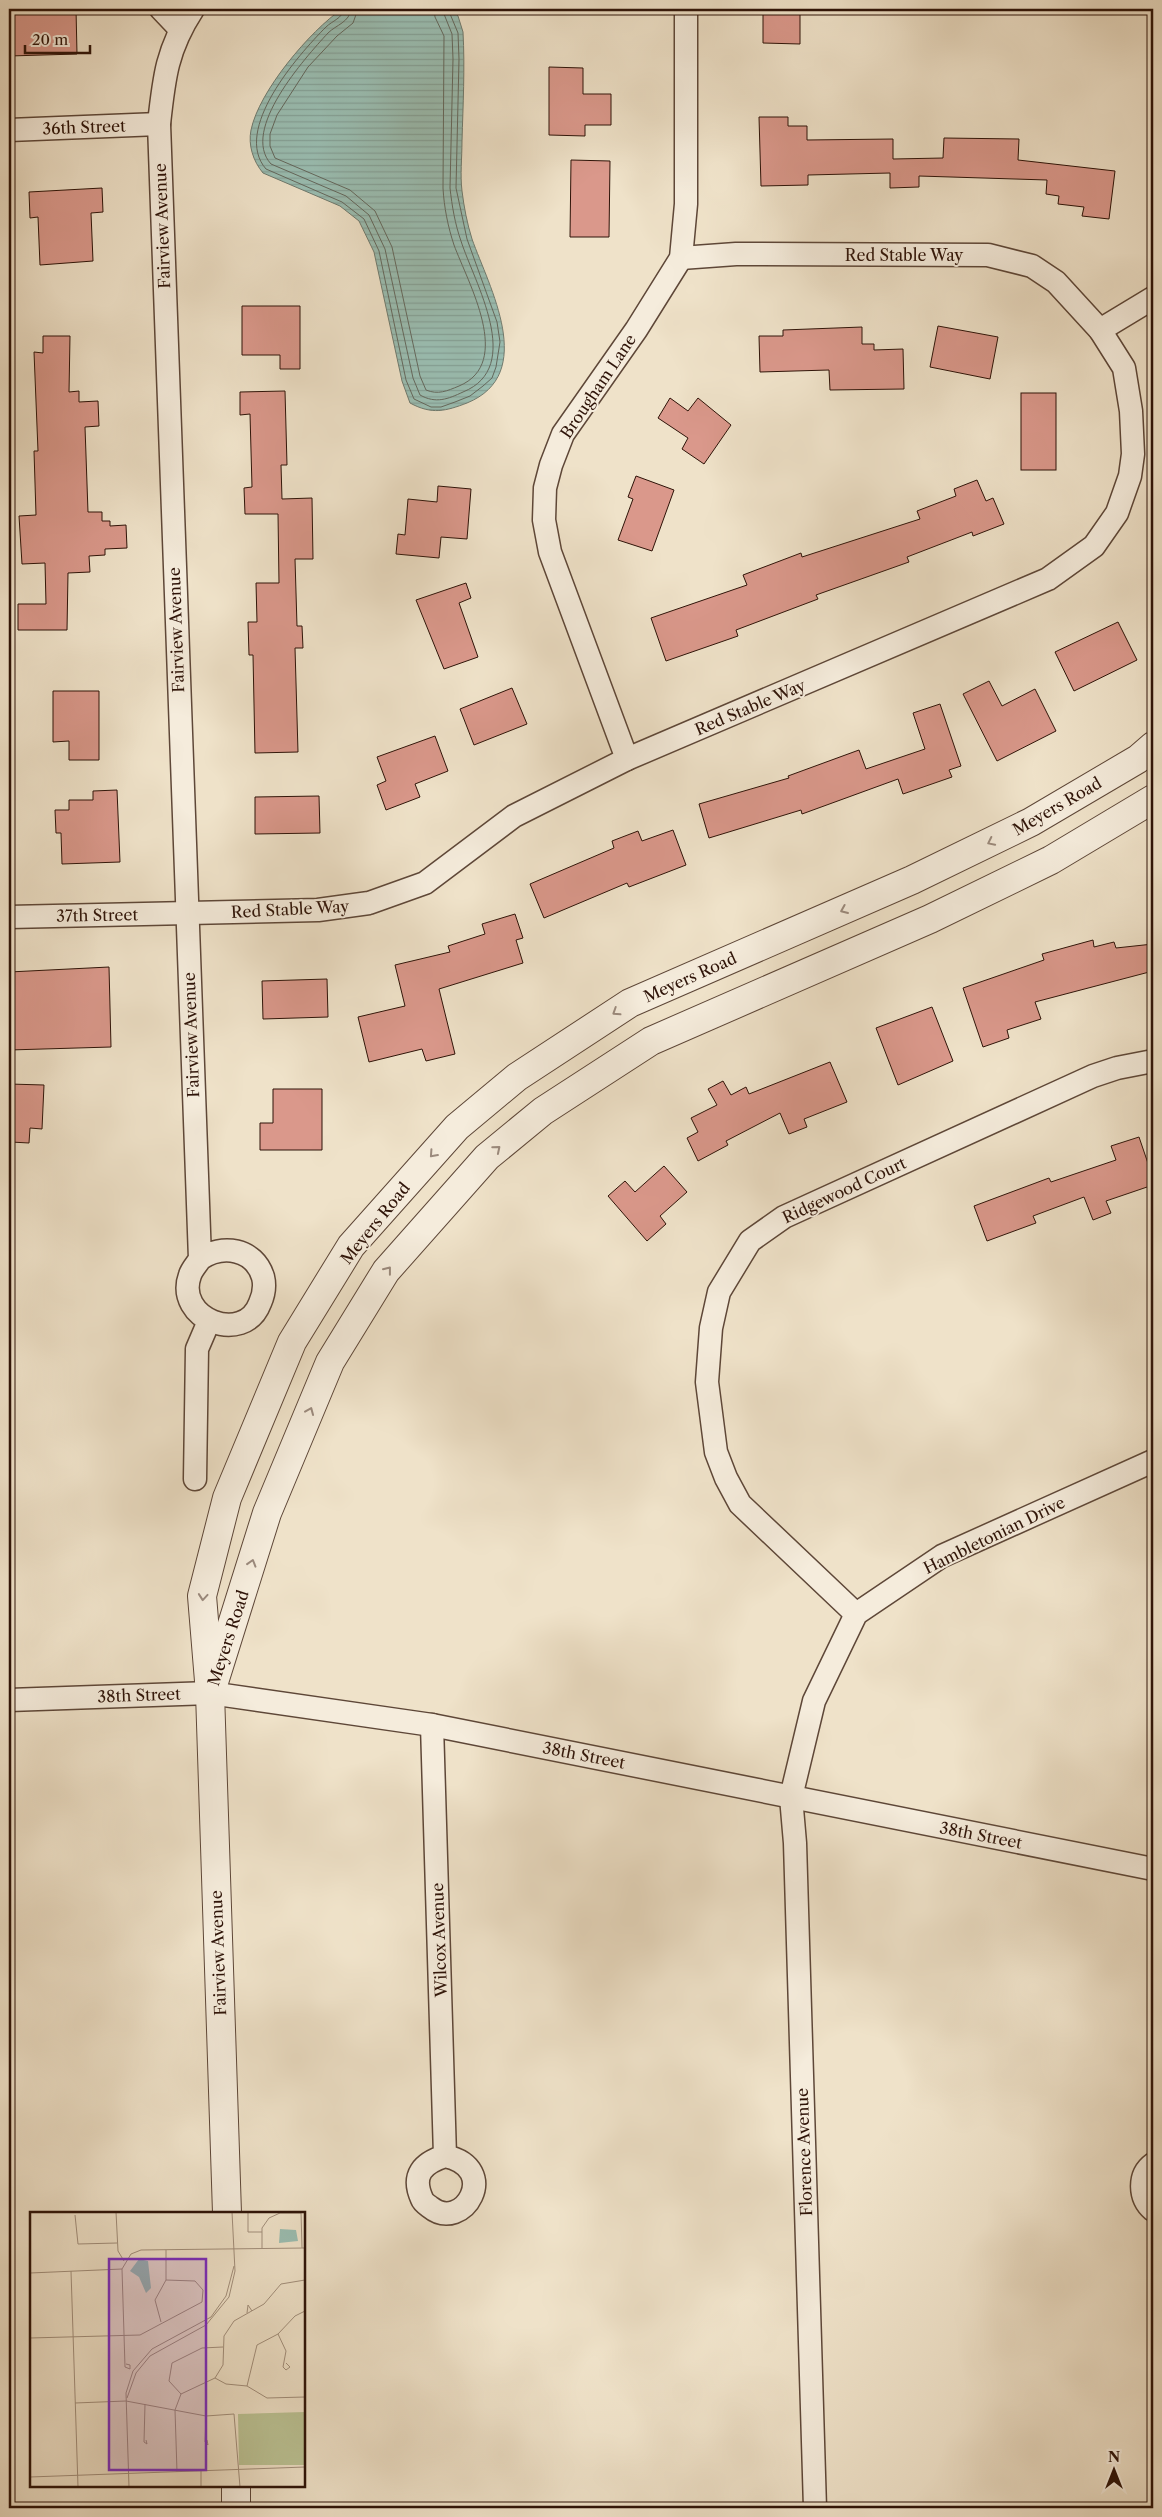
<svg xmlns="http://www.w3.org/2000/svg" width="1162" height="2517" viewBox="0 0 1162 2517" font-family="'Libre Caslon Text',serif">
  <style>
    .water { fill: url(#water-rules); stroke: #6f7a6e }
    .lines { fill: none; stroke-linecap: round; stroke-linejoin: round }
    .shore { stroke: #64685d; stroke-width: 1 }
    .building { fill: #da988b; stroke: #2e1308 }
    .minor-casing { stroke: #5e4738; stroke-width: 25 }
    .tertiary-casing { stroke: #5e4738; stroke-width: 30 }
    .minor { stroke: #f5ecdc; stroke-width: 22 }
    .tertiary { stroke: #f5ecdc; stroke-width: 28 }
    .oneway { stroke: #9b8a7d }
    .labels { text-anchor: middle; stroke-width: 4; stroke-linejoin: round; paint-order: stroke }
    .street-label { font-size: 16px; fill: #2e1308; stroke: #f5ecdc }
    .inset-road { fill: none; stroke: #a28f7c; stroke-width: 1 }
    .view { fill: #7b2cbf; fill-opacity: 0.15; stroke: #7b2cbf; stroke-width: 2.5 }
    .inset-edge { fill: none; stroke: #2e1308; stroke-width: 2.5 }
  </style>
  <defs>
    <pattern id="water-rules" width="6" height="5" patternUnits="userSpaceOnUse" patternTransform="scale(1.25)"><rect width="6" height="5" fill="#9abeb2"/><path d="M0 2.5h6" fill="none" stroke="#85a298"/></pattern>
  </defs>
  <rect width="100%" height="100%" fill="#efe2c9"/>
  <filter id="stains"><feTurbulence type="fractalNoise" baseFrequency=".004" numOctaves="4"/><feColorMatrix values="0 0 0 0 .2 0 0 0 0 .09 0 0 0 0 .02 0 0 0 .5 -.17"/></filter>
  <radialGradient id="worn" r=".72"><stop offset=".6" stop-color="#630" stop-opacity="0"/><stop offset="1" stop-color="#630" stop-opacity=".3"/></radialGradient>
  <path class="water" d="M342,9H452L458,16L463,32C465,68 463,105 462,141C462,158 460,175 462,191C464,207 467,223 472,239C489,287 538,374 467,403C446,411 432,415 410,403L402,381L374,252L359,221L340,206L263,173C253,161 248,145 251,130C259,91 310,31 342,9Z"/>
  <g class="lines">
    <g class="shore">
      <path d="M344,9C343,18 332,21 326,27C298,55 232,130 266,169L342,202L364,219L379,251L406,380L414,399L431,407H441L455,402L470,396L483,386L492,378L496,367L500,342L497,322L467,239L456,188L459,59L458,33L448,9"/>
      <path d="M351,9C350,22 336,25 328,33C305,58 240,130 271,164L346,196L369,215L385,249L413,378L420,395C436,404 448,399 463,392C525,367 474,282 461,241C455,224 452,206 450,188L453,59L452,34L442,9"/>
      <path d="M358,9L353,23L337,36L308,67L277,115L270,134V146L275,158L350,190L375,211L392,247L420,376L426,390C438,395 447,391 459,386C514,363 468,283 454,245C448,227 444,207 443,188L444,36L435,17L434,9"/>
    </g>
  </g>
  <g class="building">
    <polygon points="9,9 76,9 77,54 9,56"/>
    <polygon points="763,9 800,9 800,44 763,43"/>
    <polygon points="549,67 583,68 583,94 611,94 611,125 585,125 585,136 549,135"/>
    <polygon points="759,117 788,117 788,126 807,126 807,140 893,139 893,159 943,158 944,138 1019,139 1018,160 1115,171 1109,219 1082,216 1084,207 1058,204 1059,196 1046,194 1047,180 919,176 919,187 890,188 890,173 808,175 808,185 761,186"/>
    <polygon points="571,160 610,161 609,237 570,237"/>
    <polygon points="102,188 103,212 91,213 93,261 40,265 38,217 30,218 29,192"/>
    <polygon points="242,306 300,306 300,369 280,369 280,355 242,355"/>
    <polygon points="938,326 998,337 990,379 930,367"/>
    <polygon points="862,327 862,344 874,344 874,350 903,349 904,389 830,390 829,370 760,372 759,336 783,336 783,330"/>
    <polygon points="43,336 70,336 69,392 79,391 79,402 98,401 99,426 85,427 88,512 102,512 102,521 110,521 110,526 126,525 127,548 105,549 105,555 89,556 90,572 68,573 67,630 18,630 18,604 46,604 45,563 22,564 19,516 36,515 34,451 38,451 34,352 43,353"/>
    <polygon points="285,391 287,465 281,465 282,499 312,498 313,559 295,559 297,626 302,626 303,648 295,648 298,752 255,753 253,655 249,655 248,622 257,622 256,583 279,583 278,514 245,514 244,488 252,487 250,414 240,415 240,392"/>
    <rect x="1021" y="393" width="35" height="77"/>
    <polygon points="670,398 688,411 698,398 731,425 704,464 682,449 688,438 658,418"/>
    <polygon points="636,476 674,490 652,551 618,540 633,499 628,497"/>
    <polygon points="977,480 986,501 993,498 1004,524 973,536 972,532 907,557 909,562 816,595 818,599 736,630 738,636 666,661 651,618 747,585 743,575 801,553 802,557 920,519 917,511 956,496 954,489"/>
    <polygon points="438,486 471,489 467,539 441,537 439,558 396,554 398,534 405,535 408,499 437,502"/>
    <polygon points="466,583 471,598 459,603 478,657 444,669 416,600"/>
    <polygon points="1118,622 1137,660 1074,691 1055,652"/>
    <polygon points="989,681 1002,706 1035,689 1056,731 997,761 963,694"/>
    <polygon points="512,688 527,724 474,745 460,709"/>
    <polygon points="53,691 99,691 99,760 69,760 69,741 53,742"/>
    <polygon points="940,704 961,766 949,770 952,777 903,794 898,779 802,814 801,810 709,838 699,804 789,778 788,776 859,750 866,769 925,749 913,713"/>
    <polygon points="435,736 448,771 415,784 420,797 386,810 377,785 386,781 377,757"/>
    <polygon points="117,790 120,862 62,864 61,833 56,833 55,810 69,810 69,800 93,800 93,791"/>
    <polygon points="319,796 320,833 255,834 255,797"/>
    <polygon points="673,830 686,865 629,887 627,883 544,918 530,884 614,848 612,841 638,831 642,841"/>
    <polygon points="515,914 523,938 516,940 523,963 439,989 455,1054 426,1061 422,1049 369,1062 358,1017 405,1006 395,965 450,952 448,946 485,934 482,924"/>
    <polygon points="1093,940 1094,947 1114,942 1116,948 1153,944 1153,971 1035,1002 1041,1019 1007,1030 1009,1038 983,1047 963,988 1044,960 1042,954"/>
    <polygon points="109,967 111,1047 9,1050 9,972"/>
    <polygon points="327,979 328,1017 263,1019 262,981"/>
    <polygon points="932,1007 953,1061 898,1085 876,1028"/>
    <polygon points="830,1062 847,1102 804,1119 807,1127 789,1134 780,1113 726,1141 728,1145 698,1161 687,1138 698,1132 691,1118 717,1105 708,1089 723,1081 731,1095 746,1087 749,1094"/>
    <polygon points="9,1084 44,1085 42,1129 30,1128 29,1143 11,1142 13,1113 9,1113"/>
    <polygon points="273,1089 322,1089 322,1150 260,1150 260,1123 273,1123"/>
    <polygon points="1139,1137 1153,1178 1153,1185 1106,1201 1111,1213 1093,1220 1084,1197 1033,1216 1036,1223 987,1241 974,1206 1049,1178 1051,1182 1116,1160 1111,1146"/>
    <polygon points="664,1166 687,1192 660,1216 666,1224 647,1241 608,1196 625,1181 635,1192"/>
  </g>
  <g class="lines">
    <g class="minor-casing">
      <g id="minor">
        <polyline points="161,9 180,29"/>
        <path d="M193,9C167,49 164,77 159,124L200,1259C197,1264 192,1269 190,1275C174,1319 244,1346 260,1303C264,1294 265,1285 263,1277C254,1248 222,1244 200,1259"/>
        <polyline points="9,130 159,124"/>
        <polyline points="1100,330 1153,298"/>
        <polyline points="627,759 550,552 544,520 545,488 551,465 563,434 636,330 681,258 686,204 686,9"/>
        <polyline points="9,917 318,910 369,903 425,883 514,816 627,759 1048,579 1094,546 1117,513 1130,476 1133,454 1131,411 1124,368 1100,330 1056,282 1032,266 988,255 736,254 681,258"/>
        <polyline points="195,1479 197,1349 209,1321"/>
        <polyline points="856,1614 740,1504 726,1478 716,1452 707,1382 711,1328 719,1292 750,1241 784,1217 1093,1076 1117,1068 1153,1061"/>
        <polyline points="9,1700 210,1693 432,1725 1153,1869"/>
        <path d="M432,1725L445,2156C423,2163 411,2175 422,2199C423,2202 426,2204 430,2207C463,2234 502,2168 445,2156"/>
        <path d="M1153,2164C1138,2175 1139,2198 1153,2210"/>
        <polyline points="815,2508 795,1843 791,1797 814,1701 856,1614 942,1556 1153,1461"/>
      </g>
    </g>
    <g class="tertiary-casing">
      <g id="tertiary">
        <polyline points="214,1682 267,1513 330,1362 386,1271 487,1157 543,1111 651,1041 930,919 1051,860 1153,799"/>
        <polyline points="227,2213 210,1693 202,1596 227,1498 292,1342 351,1246 457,1127 517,1077 630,1003 912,880 1031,822 1138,759 1153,746"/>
        <polyline points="236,2486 236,2508"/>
      </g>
    </g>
    <use href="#minor" class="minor"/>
    <use href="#tertiary" class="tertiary"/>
  </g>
  <defs><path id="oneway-chevron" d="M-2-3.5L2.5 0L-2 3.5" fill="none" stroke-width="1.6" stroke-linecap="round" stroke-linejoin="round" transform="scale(1.25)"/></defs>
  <g class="oneway">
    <use href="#oneway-chevron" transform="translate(991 842) rotate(154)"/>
    <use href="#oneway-chevron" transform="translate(844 910) rotate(157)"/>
    <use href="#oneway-chevron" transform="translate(616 1012) rotate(147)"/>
    <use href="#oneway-chevron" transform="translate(497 1149) rotate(-40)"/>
    <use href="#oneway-chevron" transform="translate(433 1154) rotate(132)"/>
    <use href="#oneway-chevron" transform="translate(388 1270) rotate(-52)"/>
    <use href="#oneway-chevron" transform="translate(310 1411) rotate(-67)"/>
    <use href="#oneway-chevron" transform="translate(252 1563) rotate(-73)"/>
    <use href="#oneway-chevron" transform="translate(203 1597) rotate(95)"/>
  </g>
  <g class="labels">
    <g class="street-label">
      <text transform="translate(84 127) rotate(-2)" y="6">36th Street</text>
      <text transform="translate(162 226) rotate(-92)" y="6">Fairview Avenue</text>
      <text x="904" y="261">Red Stable Way</text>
      <text transform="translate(598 386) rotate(-56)" y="6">Brougham Lane</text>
      <text transform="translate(176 630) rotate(-92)" y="6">Fairview Avenue</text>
      <text transform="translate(750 707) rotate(-23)" y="6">Red Stable Way</text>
      <text transform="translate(1057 806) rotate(-30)" y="6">Meyers Road</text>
      <text transform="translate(290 909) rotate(-3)" y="6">Red Stable Way</text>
      <text transform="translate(97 915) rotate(-1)" y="6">37th Street</text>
      <text transform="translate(690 977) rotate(-24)" y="6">Meyers Road</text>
      <text transform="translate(191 1035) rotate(-92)" y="6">Fairview Avenue</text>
      <text transform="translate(844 1190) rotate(-25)" y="6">Ridgewood Court</text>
      <text transform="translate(375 1223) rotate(-51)" y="6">Meyers Road</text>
      <text transform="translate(994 1535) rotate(-26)" y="6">Hambletonian Drive</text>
      <text transform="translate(228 1638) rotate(-72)" y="6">Meyers Road</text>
      <text transform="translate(139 1695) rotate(-2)" y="6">38th Street</text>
      <text transform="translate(584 1755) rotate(11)" y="6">38th Street</text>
      <text transform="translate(981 1835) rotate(11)" y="6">38th Street</text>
      <text transform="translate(439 1940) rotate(-92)" y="6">Wilcox Avenue</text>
      <text transform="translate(218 1953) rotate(-92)" y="6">Fairview Avenue</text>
      <text transform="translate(804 2152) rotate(-92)" y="6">Florence Avenue</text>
    </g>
  </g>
  <g transform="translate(30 2212)">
    <rect width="275" height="275" fill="#efe2c9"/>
    <path d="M275,200V253H209L208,202Z" fill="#bbc395"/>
    <path d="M266,211L272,217L267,222L219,237L211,233L215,229L231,226L239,219Z" fill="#bbc395"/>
    <path d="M250,17L266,18L268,29L249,31ZM109,47L118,49L121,76L116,81L109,65L100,59Z" fill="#9abeb2"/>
    <path class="inset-road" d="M86,0L88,39L94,49M218,0V20H232M271,0L272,36M45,3L48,32L87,31M232,37V16L239,6L250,1H271M41,59L48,275M0,61L92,57M217,101L218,93L222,99M131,110L125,88L136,68V38M248,122L256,139L253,155L256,158L260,155L256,151M0,126L110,123L172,90L173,78L165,69L136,68M96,152L100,153V157L95,155L92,57L101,42L111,38L275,36M185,166L196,172L217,174L237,186L275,185M217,174L227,133L248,122L265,104L275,99M151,182L139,169L142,151L172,136L193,135M97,186L106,161L120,144L176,113L199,85L205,59L202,0M45,191L96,189L176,204L204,202L210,275M115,192L114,230L117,232L116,228M176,204L175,230L178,233L177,228M171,259V275M147,260L145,198L151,182L185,166L193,153L194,124L204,109L234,92L251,72L275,68M0,265L275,255M99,275L96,181L103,159L122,137L181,105L196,84L204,54"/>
    <path class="view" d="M79,47H176V258H79Z"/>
    <rect width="275" height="275" class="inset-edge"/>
  </g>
  <rect width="1162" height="2517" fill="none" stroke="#efe2c9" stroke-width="30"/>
  <rect x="10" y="10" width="1142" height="2497" fill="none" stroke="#2e1308" stroke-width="2.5"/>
  <rect x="15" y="15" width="1132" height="2487" fill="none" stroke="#2e1308"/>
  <g transform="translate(1114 2470)" stroke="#f5ecdc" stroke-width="4" paint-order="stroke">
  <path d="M0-4L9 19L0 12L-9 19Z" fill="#2e1308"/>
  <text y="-8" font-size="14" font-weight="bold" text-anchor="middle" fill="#2e1308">N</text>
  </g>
  <path d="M25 45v8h65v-8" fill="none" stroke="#2e1308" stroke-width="2.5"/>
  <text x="32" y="45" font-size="15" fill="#2e1308" stroke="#f5ecdc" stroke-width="4" paint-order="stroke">20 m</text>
  <rect width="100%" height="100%" filter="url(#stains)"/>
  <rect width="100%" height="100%" fill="url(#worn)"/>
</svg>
